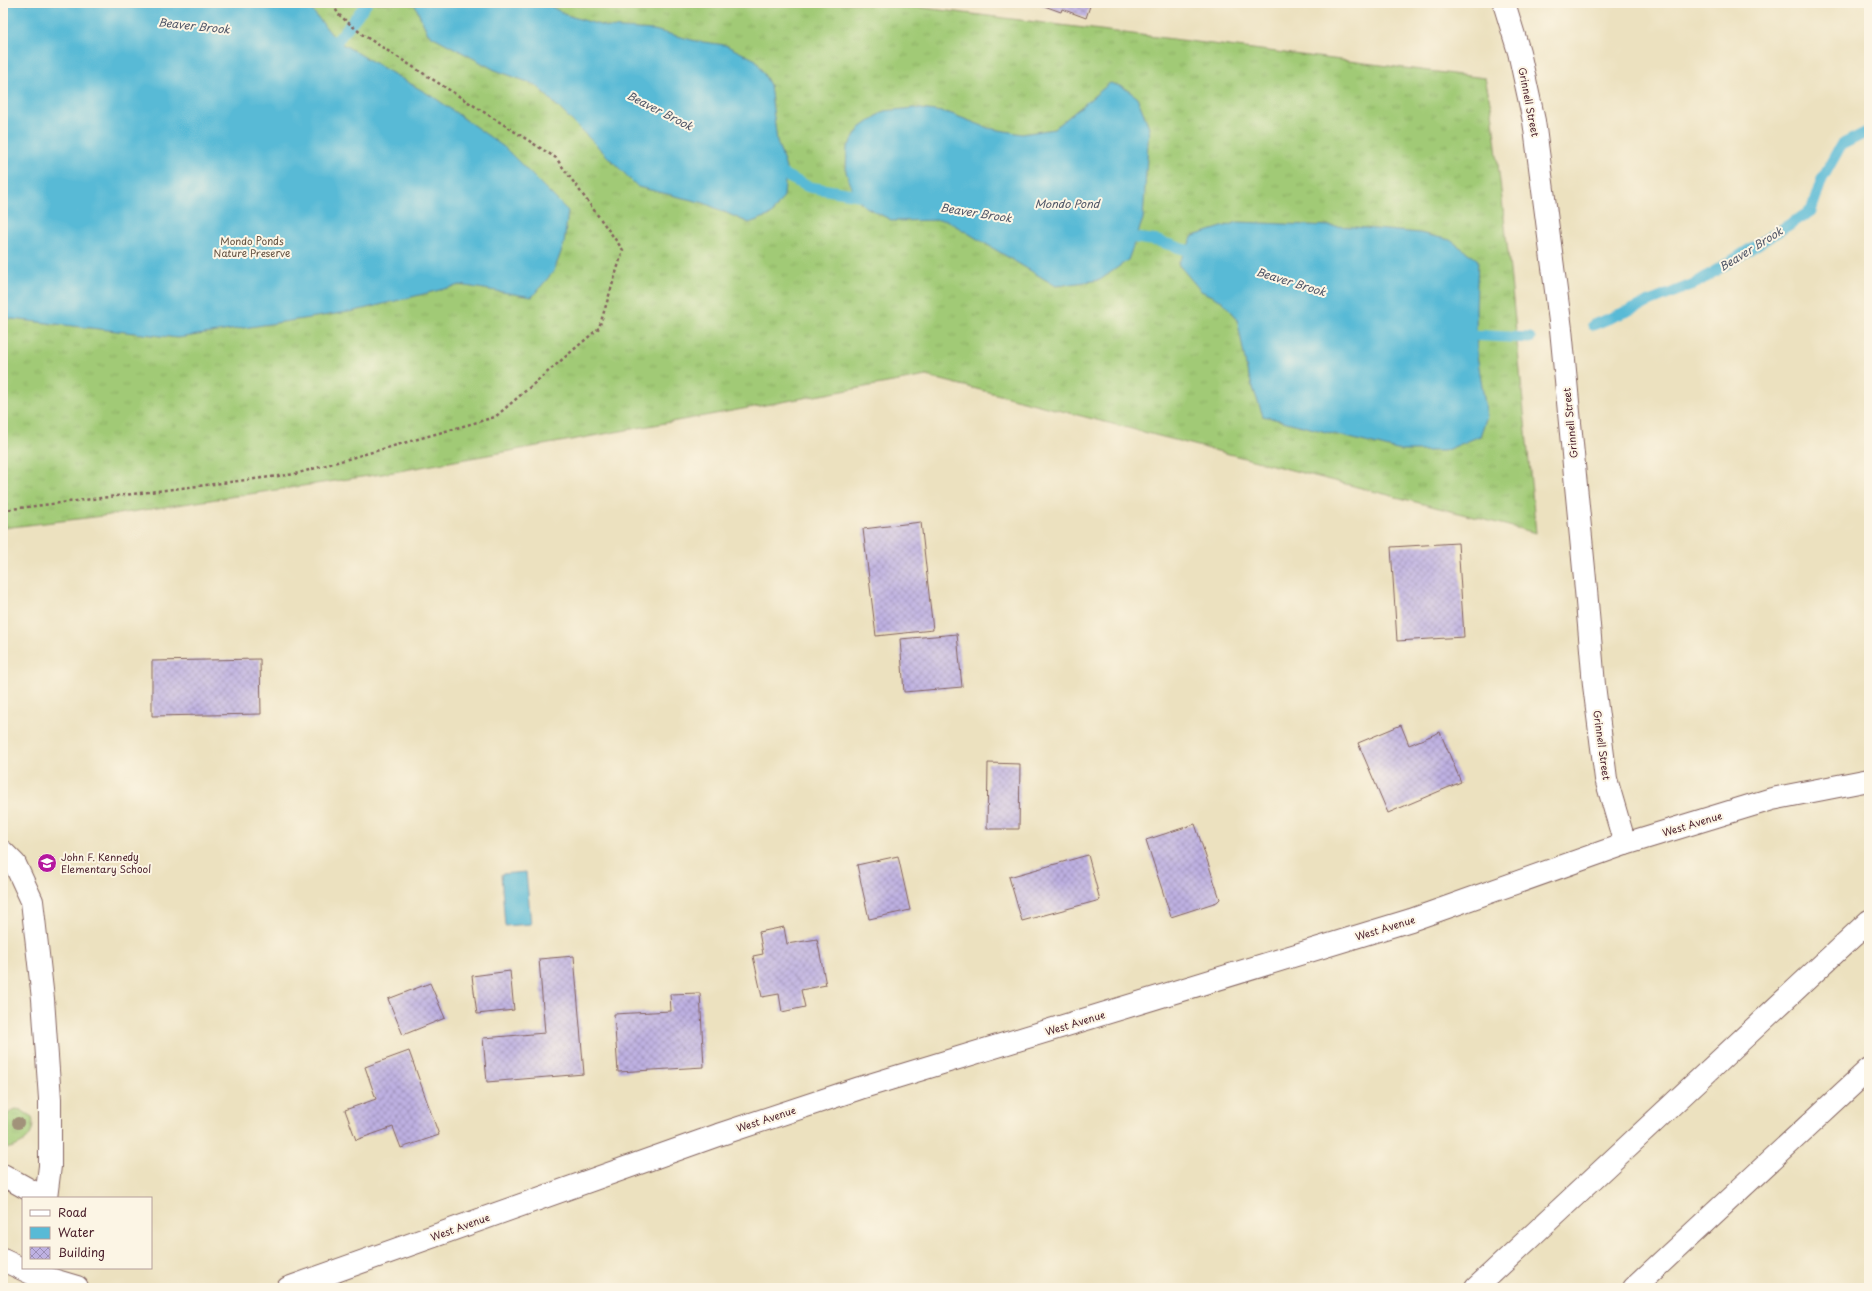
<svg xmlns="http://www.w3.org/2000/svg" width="1872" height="1291" viewBox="0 0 1872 1291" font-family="'Playpen Sans',sans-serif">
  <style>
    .grass { fill: url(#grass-tufts); stroke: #767450 }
    .water { fill: #58bad6; stroke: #516c80 }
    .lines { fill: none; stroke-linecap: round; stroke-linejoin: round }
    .stream { stroke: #58bad6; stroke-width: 11 }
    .building { fill: url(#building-cross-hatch) }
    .minor-casing { stroke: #83635f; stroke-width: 24 }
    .highway-casing { stroke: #83635f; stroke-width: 24 }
    .path { stroke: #83635f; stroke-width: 2.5; stroke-dasharray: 3 3; stroke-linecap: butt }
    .minor { stroke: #fff; stroke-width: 22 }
    .highway { stroke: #fff; stroke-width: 22 }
    .tree { fill: #a1927a }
    .labels { text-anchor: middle; stroke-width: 4; stroke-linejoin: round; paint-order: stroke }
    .street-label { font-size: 10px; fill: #4a1f2b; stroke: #fcf5e5 }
    .park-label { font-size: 10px; fill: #645242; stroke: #fcf5e5 }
    .poi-label { font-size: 10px; fill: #4a1f2b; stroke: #fcf5e5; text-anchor: start }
    .water-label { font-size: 11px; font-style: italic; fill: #4f5567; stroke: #fcf5e5 }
  </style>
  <defs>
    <pattern id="grass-tufts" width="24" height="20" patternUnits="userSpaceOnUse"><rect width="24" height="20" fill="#a1ca76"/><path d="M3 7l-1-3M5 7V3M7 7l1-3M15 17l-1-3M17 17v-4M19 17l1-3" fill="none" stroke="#8cad66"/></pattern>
    <pattern id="building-cross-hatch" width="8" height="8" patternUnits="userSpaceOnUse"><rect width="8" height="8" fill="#beb1e2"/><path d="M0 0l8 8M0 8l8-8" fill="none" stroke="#9c8fb7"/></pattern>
  </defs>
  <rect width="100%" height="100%" fill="#fcf5e5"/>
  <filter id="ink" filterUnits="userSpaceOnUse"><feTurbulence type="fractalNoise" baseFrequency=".025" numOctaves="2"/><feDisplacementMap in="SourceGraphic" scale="8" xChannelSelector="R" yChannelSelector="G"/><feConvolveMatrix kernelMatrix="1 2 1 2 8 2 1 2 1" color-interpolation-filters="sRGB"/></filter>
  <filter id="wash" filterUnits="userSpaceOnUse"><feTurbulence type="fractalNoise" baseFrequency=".012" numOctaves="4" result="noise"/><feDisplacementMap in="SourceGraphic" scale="16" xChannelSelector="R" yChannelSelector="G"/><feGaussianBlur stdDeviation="0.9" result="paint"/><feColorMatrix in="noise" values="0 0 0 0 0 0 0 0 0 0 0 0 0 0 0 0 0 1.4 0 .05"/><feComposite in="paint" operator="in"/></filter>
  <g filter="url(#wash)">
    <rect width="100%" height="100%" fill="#ece1bf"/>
    <g class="grass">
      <polygon points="3,3 884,3 1485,78 1492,111 1510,270 1536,533 926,376 388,473 111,515 3,528"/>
      <path d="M16,1109L21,1110L32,1117C37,1137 20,1148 3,1149C3,1134 0,1114 16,1109Z"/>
    </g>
    <g class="water">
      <polygon points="3,3 306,3 337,41 435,98 504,147 568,211 564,244 554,271 532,297 460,285 355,311 178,338 3,318"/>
      <polygon points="414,3 545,3 566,15 607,27 654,30 696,41 725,45 756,60 770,85 777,141 786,168 784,196 771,215 749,223 704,203 638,187 536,85 495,70 428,34"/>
      <polygon points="1110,83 1123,87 1137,97 1149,127 1143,219 1128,260 1100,280 1056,286 946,220 893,221 864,206 855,196 846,172 847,148 860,128 884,111 914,108 949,113 988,128 1022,134 1054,129"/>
      <polygon points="1238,222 1354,227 1420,233 1450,240 1478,260 1476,308 1477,355 1487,416 1480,436 1444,451 1401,451 1263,416 1247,371 1237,318 1222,301 1201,291 1178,264 1193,236"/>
      <polygon points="526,872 531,924 505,926 501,874"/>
    </g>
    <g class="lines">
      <g class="stream">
        <polyline points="322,40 337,41 367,3"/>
        <polyline points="772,169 809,187 870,197"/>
        <polyline points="1122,236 1158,241 1199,254"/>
        <polyline points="1593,325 1696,283 1811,211 1822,179 1841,145 1869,131"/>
        <polyline points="1462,334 1468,335 1530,338"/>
      </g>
    </g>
    <g id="blocks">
      <g class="building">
        <polygon points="1036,3 1091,3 1086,18 1062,9 1061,12"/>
        <polygon points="921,522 933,630 876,636 863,529"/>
        <polygon points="1458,543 1464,637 1397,641 1391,547"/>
        <polygon points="957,634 962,687 904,692 900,639"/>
        <polygon points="260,659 261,714 152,716 152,661"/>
        <polygon points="1401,725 1409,745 1440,732 1461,782 1388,813 1358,743"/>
        <polygon points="988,763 1020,764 1019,829 987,829"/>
        <polygon points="1195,824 1220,899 1217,902 1171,917 1146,840"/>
        <polygon points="1088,855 1100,900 1022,921 1009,877"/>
        <polygon points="898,856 910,910 869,919 857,865"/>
        <polygon points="784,927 787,944 817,939 826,985 801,990 805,1007 782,1012 779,994 762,997 753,956 763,954 759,932"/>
        <polygon points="574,956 584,1074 487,1082 483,1038 545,1033 539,959"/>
        <polygon points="510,971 514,1010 477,1014 472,976"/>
        <polygon points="430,983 445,1018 403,1035 388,999"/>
        <polygon points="700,993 704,1067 618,1072 614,1014 671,1011 670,994"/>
        <polygon points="409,1051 439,1135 401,1148 393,1127 356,1140 345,1110 376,1099 365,1067"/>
      </g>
    </g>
  </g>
  <g filter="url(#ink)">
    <use href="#blocks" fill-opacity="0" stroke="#83635f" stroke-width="1"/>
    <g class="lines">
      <g class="minor-casing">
        <g id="minor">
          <polyline points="1504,3 1519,52 1534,121 1561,329 1586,590 1594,685 1606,779 1625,844"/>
          <polyline points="3,852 15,864 32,901 43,999 50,1099 50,1166 46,1198"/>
          <polyline points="3,1175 44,1198"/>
          <polyline points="3,1260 33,1274 77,1287"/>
          <polyline points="288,1288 718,1135 860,1088 1411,920 1625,844 1772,799 1869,780"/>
        </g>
      </g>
      <g class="highway-casing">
        <g id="highway">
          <polyline points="1476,1288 1869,921"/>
          <polyline points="1634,1288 1869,1069"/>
        </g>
      </g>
      <polyline class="path" points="3,510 295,474 495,417 599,328 623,250 556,158 363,35 338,14 333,3"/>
      <use href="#minor" class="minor"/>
      <use href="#highway" class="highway"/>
    </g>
    <circle class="tree" cx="18" cy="1123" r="6"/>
  </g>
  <defs>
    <g id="school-disc" transform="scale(1)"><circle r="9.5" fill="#b5179e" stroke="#fcf5e5"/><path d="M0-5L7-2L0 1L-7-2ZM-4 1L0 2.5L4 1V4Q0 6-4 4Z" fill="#fff"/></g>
  </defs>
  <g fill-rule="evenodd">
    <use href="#school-disc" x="47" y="863"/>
  </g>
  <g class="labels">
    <g class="street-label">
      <text transform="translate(1529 102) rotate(79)" y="4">Grinnell Street</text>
      <text transform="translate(1570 423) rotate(-96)" y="4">Grinnell Street</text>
      <text transform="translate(1602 745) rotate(82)" y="4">Grinnell Street</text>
      <text transform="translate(1692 824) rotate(-17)" y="4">West Avenue</text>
      <text transform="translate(1385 928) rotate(-17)" y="4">West Avenue</text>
      <text transform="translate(1075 1023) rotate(-17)" y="4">West Avenue</text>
      <text transform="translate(766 1119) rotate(-18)" y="4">West Avenue</text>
      <text transform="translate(460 1227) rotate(-20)" y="4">West Avenue</text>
    </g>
    <g class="park-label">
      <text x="252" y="245">Mondo Ponds<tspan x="252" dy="12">Nature Preserve</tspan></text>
    </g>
    <g class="poi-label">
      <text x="61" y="861">John F. Kennedy<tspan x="61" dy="12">Elementary School</tspan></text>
    </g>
    <g class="water-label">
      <text transform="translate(194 26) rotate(6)" y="4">Beaver Brook</text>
      <text transform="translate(660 111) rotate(27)" y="4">Beaver Brook</text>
      <text x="1067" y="208">Mondo Pond</text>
      <text transform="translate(976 213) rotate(9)" y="4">Beaver Brook</text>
      <text transform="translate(1751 249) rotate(-32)" y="4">Beaver Brook</text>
      <text transform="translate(1291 282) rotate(17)" y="4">Beaver Brook</text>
    </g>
  </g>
  <rect width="1872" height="1291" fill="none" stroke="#fcf5e5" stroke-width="16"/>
  <rect x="22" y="1197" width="130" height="72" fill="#fcf5e5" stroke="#b59f9b"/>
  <rect x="30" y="1210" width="20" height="6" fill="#ffffff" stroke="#b59f9b"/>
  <text x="58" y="1217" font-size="12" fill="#4a1f2b">Road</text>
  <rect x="30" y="1227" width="20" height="12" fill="#58bad6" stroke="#b59f9b"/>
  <text x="58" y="1237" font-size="12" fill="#4a1f2b">Water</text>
  <rect x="30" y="1247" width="20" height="12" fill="url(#building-cross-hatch)" stroke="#b59f9b"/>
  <text x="58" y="1257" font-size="12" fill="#4a1f2b">Building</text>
</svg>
